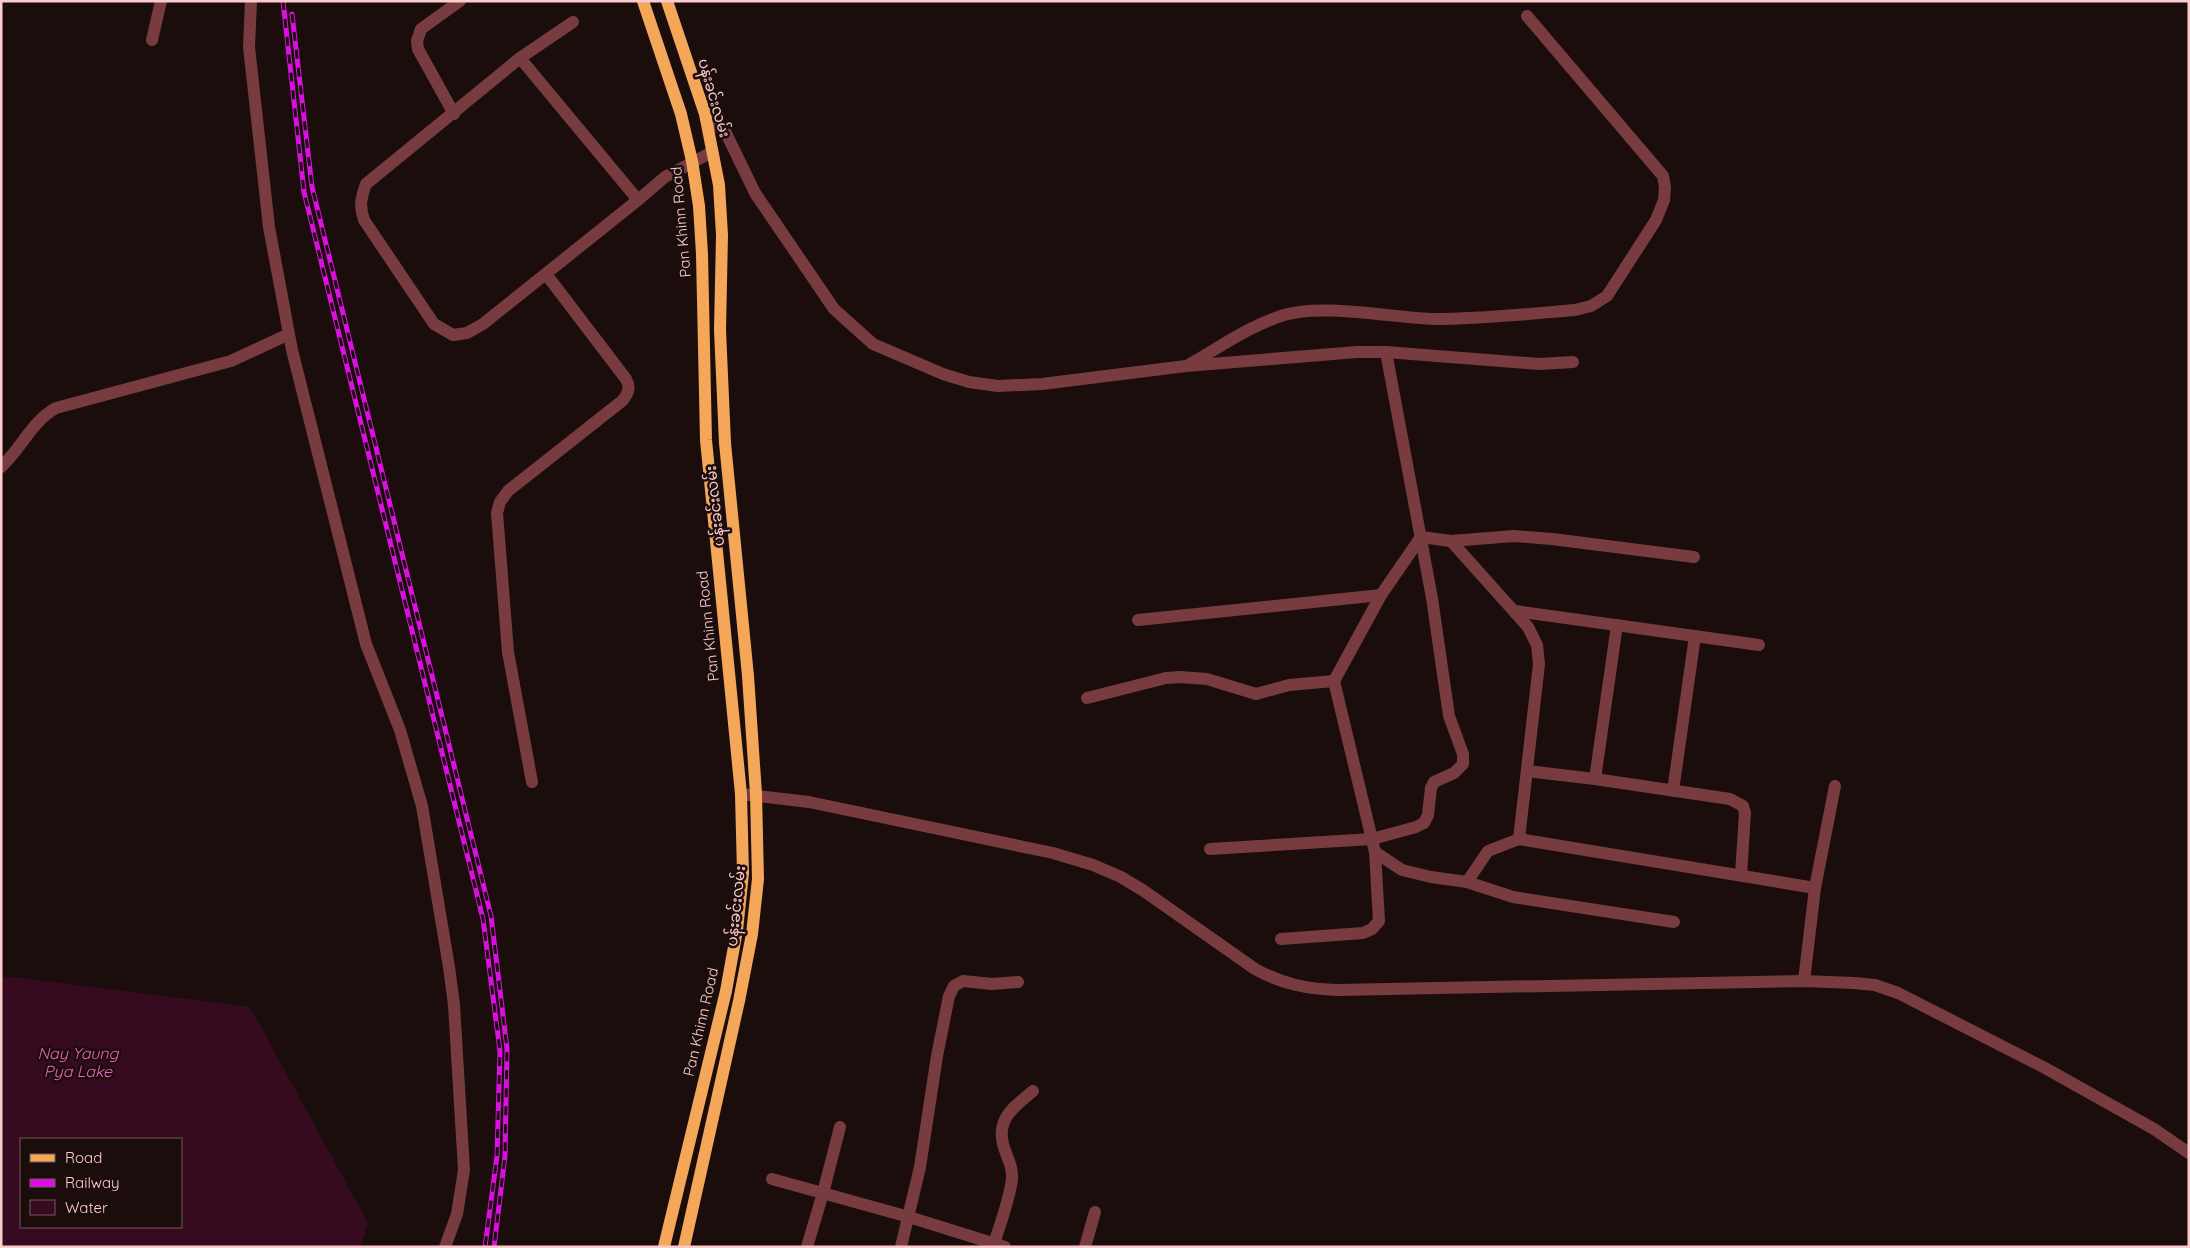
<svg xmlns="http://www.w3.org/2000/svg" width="2190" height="1248" viewBox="0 0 2190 1248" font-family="Quicksand,'Noto Sans Myanmar',sans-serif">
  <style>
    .water { fill: #360b20; fill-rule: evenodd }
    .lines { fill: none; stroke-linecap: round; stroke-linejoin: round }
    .minor { stroke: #783b40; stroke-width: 12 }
    .major { stroke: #f4a659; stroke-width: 12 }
    .rail-casing { stroke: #dc0fe3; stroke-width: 5 }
    .rail { stroke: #1c0d0d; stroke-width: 3; stroke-dasharray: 9; stroke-linecap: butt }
    .labels { text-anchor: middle; stroke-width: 5; stroke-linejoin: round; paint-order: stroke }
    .street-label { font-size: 15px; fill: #fccbcc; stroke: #1c0d0d }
    .water-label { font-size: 16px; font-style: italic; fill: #f460c3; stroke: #1c0d0d }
  </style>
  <rect width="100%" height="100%" fill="#1c0d0d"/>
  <path class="water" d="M14,977L250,1007L368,1223L360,1247H1V978ZM21,1139H181V1227H21Z"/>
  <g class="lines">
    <g class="minor">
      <polyline points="251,1 249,47 269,227 292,350 366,644 400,730 422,806 449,967 454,1005 464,1170 457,1214 445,1247"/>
      <path d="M573,22L520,58L366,184C361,198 359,206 364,220L434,324L453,335L467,333L483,324L638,200L665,177L712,152"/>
      <polyline points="152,40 161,1"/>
      <polyline points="520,58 638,200"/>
      <polyline points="454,114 418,49 417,41 421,29 460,1"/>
      <polyline points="705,114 726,133 755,193 834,309 873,344 943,374 969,382 998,386 1042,384 1186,366 1357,352 1386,352 1539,364 1573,362"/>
      <path d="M1190,364C1220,347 1251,325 1284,315C1323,303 1393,318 1435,319C1482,319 1529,314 1575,310L1591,306L1607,296L1656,220L1664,200L1665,187L1663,176L1527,16"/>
      <path d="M1,467C21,449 32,421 56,408L231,361L289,334"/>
      <polyline points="1451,541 1528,627 1537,645 1539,664 1519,839 1488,851 1467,882"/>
      <polyline points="1515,611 1759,645"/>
      <polyline points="1138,620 1381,595"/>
      <polyline points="1087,698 1166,678 1180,677 1207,679 1256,694 1289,685 1334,681"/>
      <polyline points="1527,771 1595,779 1730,799 1743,806 1745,813 1741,875"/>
      <polyline points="1595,779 1617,625"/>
      <path d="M532,782L508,652L497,513L500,502L508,491L622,401C628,394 631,388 626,379L546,274"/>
      <polyline points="1673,791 1695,636"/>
      <path d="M741,794L809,802L1053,853L1093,865L1121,877L1144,891L1255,969C1282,984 1307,989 1338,990L1804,981L1854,983L1875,985L1898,993L2045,1068L2154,1129L2189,1153"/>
      <polyline points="1519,839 1815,888"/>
      <polyline points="1210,849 1372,839 1416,827 1424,823 1428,815 1431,788 1434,782 1454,773 1463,764 1463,754 1449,716 1432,598 1386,352"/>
      <polyline points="1375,852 1402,870 1431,877 1467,882 1513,897 1674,922"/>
      <polyline points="1281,939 1363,933 1372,929 1379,921 1375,852 1334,681 1381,595 1421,537 1451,541 1514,536 1552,539 1694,557"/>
      <polyline points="1804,981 1815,888 1835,786"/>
      <polyline points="772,1179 909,1217 1005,1247"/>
      <polyline points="807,1247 823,1193 840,1127"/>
      <polyline points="901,1247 920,1167 937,1056 949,996 954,986 963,981 992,984 1018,982"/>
      <path d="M993,1247C1000,1224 1009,1202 1012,1179C1013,1168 1009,1162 1006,1153C993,1122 1011,1109 1033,1091"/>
      <polyline points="1085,1247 1095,1212"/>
    </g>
    <g class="major">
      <polyline points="643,1 681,114 692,161 699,206 702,254 706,440 741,794 743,873 737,930 726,991 664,1247"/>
      <polyline points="667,1 705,114 719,185 722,235 720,330 725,443 748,676 756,794 758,879 752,934 739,1001 684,1247"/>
    </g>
    <g class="rail-casing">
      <g id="rail">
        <polyline points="283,1 304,192 483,919 500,1051 497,1156 485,1247"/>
        <polyline points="292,14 312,187 491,916 507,1049 505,1156 494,1247"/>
      </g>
    </g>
    <use href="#rail" class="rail"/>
  </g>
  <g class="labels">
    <g class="street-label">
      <text transform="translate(714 98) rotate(74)" y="5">ပန်းခင်းလမ်း</text>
      <text transform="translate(681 222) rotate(-95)" y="5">Pan Khinn Road</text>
      <text transform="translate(715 506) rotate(-96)" y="5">ပန်းခင်းလမ်း</text>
      <text transform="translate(708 626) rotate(-96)" y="5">Pan Khinn Road</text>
      <text transform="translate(736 906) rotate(-84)" y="5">ပန်းခင်းလမ်း</text>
      <text transform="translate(701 1022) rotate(-77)" y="5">Pan Khinn Road</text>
    </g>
    <g class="water-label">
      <text x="78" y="1059">Nay Yaung<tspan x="78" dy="18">Pya Lake</tspan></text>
    </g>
  </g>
  <rect width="2190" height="1248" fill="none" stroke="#fccbcc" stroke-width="5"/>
  <rect x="20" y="1138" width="162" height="90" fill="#1c0d0d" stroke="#765959"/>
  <rect x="30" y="1154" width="25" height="8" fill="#f4a659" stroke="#765959"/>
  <text x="65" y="1163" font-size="15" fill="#fccbcc">Road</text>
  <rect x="30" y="1179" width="25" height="8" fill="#dc0fe3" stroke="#765959"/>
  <text x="65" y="1188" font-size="15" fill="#fccbcc">Railway</text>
  <rect x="30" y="1200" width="25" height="15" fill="#360b20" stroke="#765959"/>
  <text x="65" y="1213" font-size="15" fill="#fccbcc">Water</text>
</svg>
